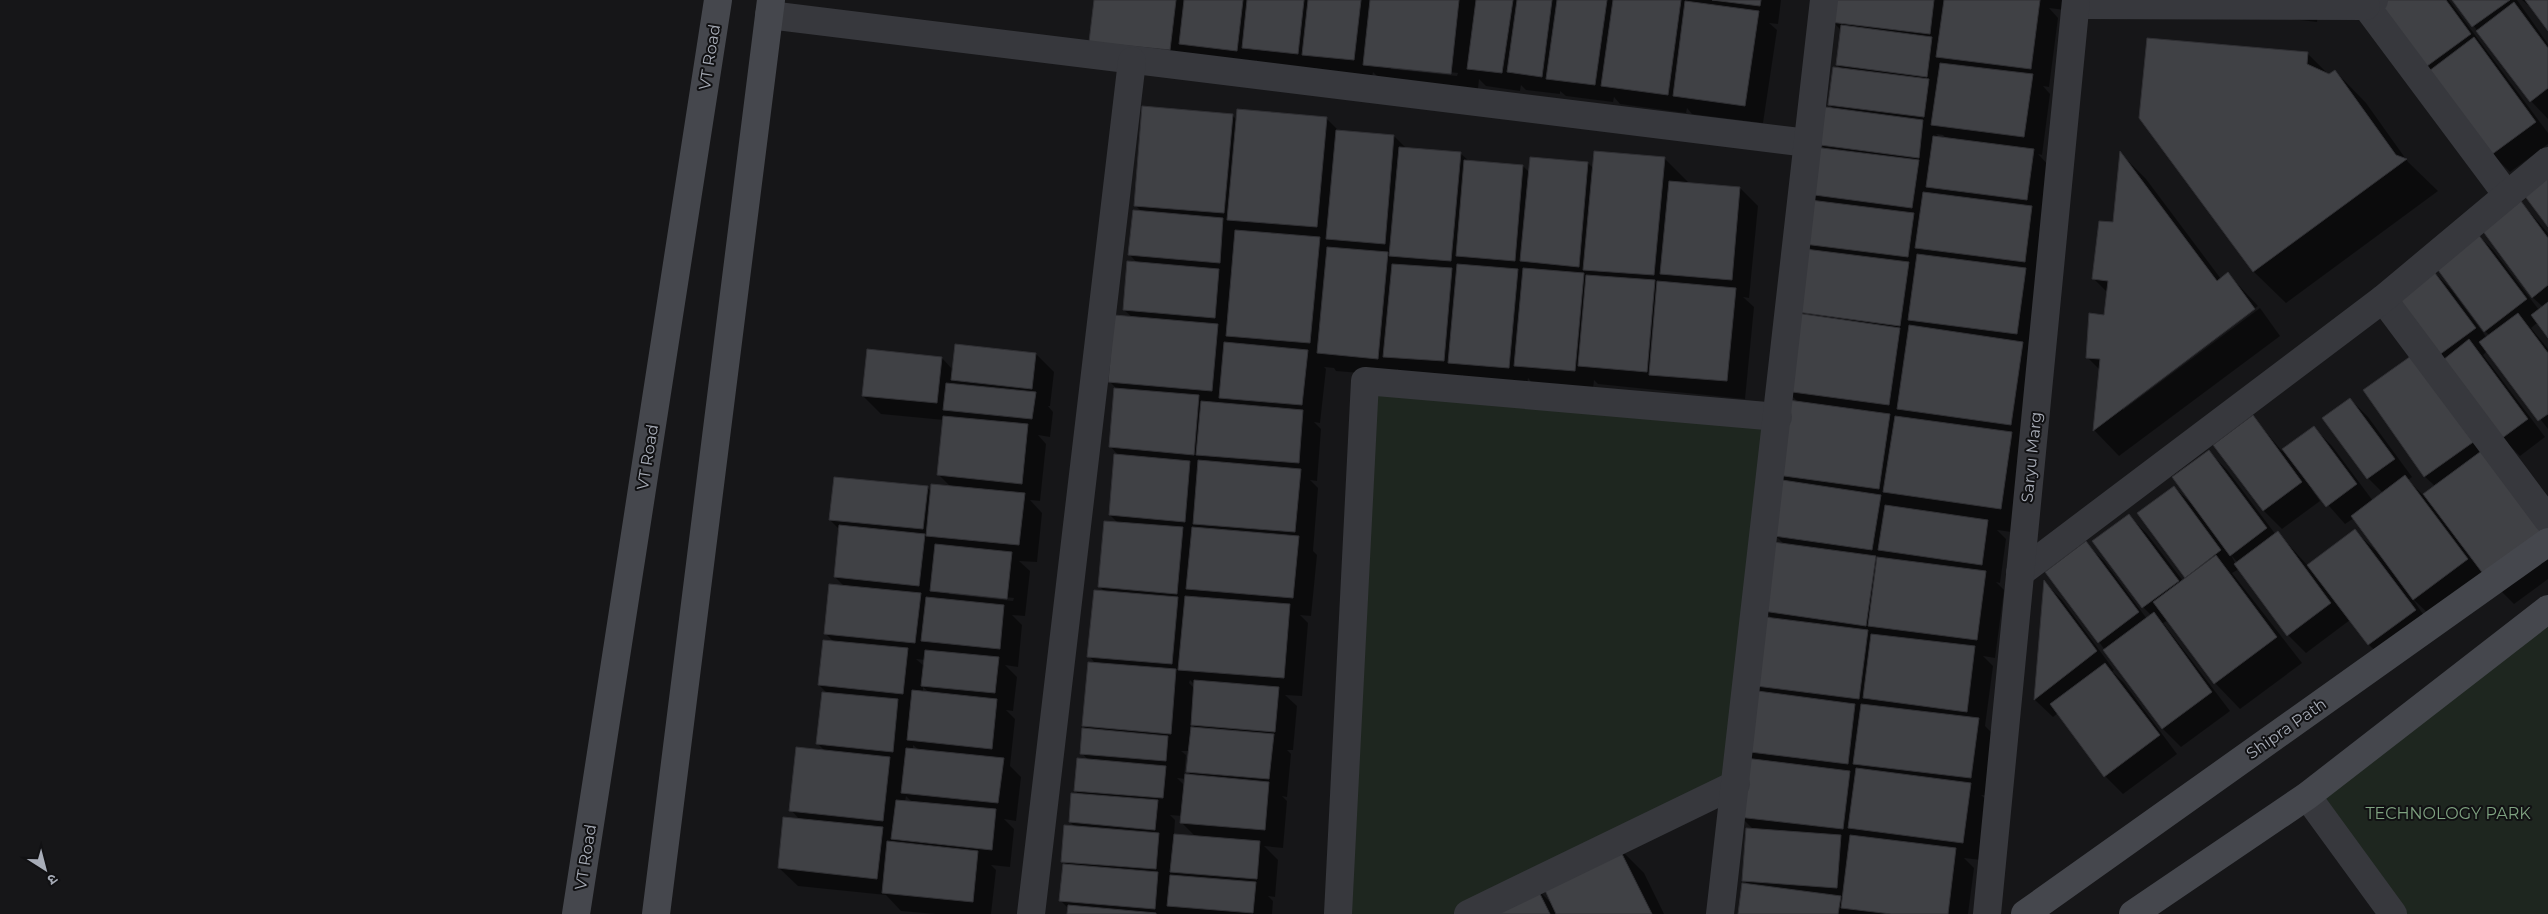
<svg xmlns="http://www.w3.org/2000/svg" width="2548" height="914" viewBox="0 0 2548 914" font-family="Montserrat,'Noto Sans Devanagari',sans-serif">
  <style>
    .green { fill: #1e261f }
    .shadow { fill: #0007; fill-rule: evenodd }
    .building { fill: #404145; stroke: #303034 }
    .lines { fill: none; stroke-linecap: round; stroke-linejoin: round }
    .street { stroke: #37383d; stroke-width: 28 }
    .secondary { stroke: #45474d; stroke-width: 28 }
    .labels { text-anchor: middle; stroke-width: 4; stroke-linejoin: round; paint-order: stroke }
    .street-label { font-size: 16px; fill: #a8adb8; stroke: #111113 }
    .park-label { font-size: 16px; fill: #7fa381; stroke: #111113 }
  </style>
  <rect width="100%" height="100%" fill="#161618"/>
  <g class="green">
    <polygon points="1365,381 1778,417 1736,784 1468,914 1338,914"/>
    <polygon points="2548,609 2548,914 2394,914 2307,796"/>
  </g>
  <g class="shadow">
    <path d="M1095,0H1781L1778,24L1769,23L1777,30L1763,123L1692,114L1687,108L1686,113L1620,104L1614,97L1613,102L1566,96L1560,91V94L1526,90L1521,85L1520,91L1486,86L1479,79L1477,99L1391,90L1373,72L1372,78L1322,73L1316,68V72L1262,66L1256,60L1255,68L1116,67ZM1391,66L1458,73L1457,76L1391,69Z"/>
    <path d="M1834,0H2067L2065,10L2049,8L2058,18L2049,87L2043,86L2050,94L2042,155L2038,154L2052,169L2026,534L1997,530L2006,539L2000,583L1996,582L2004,590L1995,658L1983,656L1993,666L1985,726L1997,738L1989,796L1981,795L1989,802L1981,860L1964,858L1974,868L1968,914H1739L1749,886L1744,880L1754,830L1740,816L1753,760L1743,750L1773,620L1764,610L1784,544L1775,535L1783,480L1778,474L1799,403L1786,390L1813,251L1805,243L1817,202L1809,194L1826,150L1821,145L1834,110L1829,104L1842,70L1837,65L1842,31L1832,21ZM1936,134L1943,135L1947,139L1940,138Z"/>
    <polygon points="2319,0 2317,22 2233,12"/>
    <polygon points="2390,0 2449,0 2548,133 2548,144 2510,172 2492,154 2424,68"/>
    <polygon points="2454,0 2517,0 2548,44 2548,119 2531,101"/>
    <polygon points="2522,0 2548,0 2548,29 2534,10"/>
    <polygon points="2307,53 2329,75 2335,71 2366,103 2408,162 2438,191 2286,303 2254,272 2140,117"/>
    <path d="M1232,115L1237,120L1326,118L1340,132L1394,136L1407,149L1460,153L1469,161L1523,166L1530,173L1588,163L1594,169L1664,158L1690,184L1740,188L1758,206L1749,298L1743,297L1754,307L1745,399L1598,384L1594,380L1593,389L1533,384L1528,378L1527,385L1467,381L1462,375V379L1403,374L1397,369L1396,376L1336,371L1334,368L1324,367L1326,369L1320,423L1314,422L1321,429L1317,481L1310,480L1318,488L1313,551L1317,555L1311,616L1300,615L1308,623L1302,696L1285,695L1297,706L1293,750H1287L1291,754L1287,797L1282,796L1287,801L1283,848L1264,846L1278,860L1275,897L1268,896L1273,901L1272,914H1069V909L1061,901L1067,865L1062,861L1075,827L1070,822L1079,795L1075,790L1088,760L1082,753L1087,730L1083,726L1096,664L1089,656L1106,593L1100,587L1118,523L1110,515L1119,456L1110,446L1115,387L1110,382L1132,317L1124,310L1138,264L1130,255L1142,212L1135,205ZM1190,680L1195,685V689L1189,683ZM1191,723L1196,729L1190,728ZM1181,751H1190L1188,772L1192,776H1184L1186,755ZM1177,778L1186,779L1185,786ZM1170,815L1182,816L1181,822L1196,837L1174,835L1175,820Z"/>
    <polygon points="2121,154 2146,179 2221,279 2228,274 2258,306 2123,407 2123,410 2260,308 2280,336 2119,456 2094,430 2100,370 2087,357 2105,316 2108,293 2094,279 2114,224"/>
    <polygon points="2518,199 2548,233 2548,336 2537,323 2531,328 2548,349 2548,429 2487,351 2483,355 2545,437 2520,456 2502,438 2436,358 2432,270 2450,288 2487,338 2490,336 2485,331 2475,232 2493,250 2539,310 2543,307 2532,297"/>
    <path d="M2418,353L2548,528V579L2514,604L2488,578L2432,617L2412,598L2433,629L2387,662L2368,644L2350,620L2306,653L2288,635L2239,569L2232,573L2302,663L2240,709L2215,683L2168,620L2163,623L2230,711L2181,747L2163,729L2099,642L2085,543L2104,561L2147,619L2151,615L2143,607L2129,516L2147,534L2183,581L2187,578L2174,487L2193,505L2209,452L2227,470L2276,535L2278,533L2308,566L2355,531L2377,552L2354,518L2345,524L2314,489L2312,490L2320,501L2282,529L2263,510L2253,417L2282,451L2314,428L2332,446L2373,501L2383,493L2368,478L2350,399L2368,417L2412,477L2408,480L2423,495L2435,486L2424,476ZM2231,555L2238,563L2236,565Z"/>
    <path d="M1036,354L1054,372L1050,406H1048L1053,412L1050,437L1038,435L1046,444L1040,501L1030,500L1042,513L1037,562L1019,561L1030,571L1025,616L1012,615L1022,625L1018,667L1005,665L1017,677L1013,711L1006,710L1015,719L1010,766L1021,777L1016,821L1004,819L1014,829L1010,867L991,865L996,870L991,914H935L901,911L886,895L798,886L779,868L800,820L791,810L825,751L818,744L828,694L819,685L834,642L825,633L845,587L835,577L840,530L830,520L927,487L931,492L951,487L938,474L944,420L881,414L863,396L942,358L953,370ZM949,592L1014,598L1013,601L949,594ZM916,659L925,660V667ZM923,687L930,693L923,692ZM913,745L919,750H913ZM906,796L912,802H905Z"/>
    <polygon points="2045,583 2062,600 2114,670 2112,671 2124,683 2177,754 2123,794 2105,776 2058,713 2053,717 2035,700"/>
    <polygon points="1618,847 1644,873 1664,914 1483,914 1536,888 1552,904"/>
  </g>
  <g class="building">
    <polygon points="1094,0 1176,0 1170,50 1089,42"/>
    <polygon points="1184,0 1243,0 1237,51 1179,44"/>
    <polygon points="1247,0 1304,0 1298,54 1242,48"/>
    <polygon points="1308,0 1361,0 1354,60 1302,55"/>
    <polygon points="1370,0 1459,0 1451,74 1363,65"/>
    <polygon points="1476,0 1513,0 1502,73 1467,69"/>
    <polygon points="1517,0 1552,0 1542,77 1507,72"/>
    <polygon points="1557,0 1607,0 1595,85 1546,79"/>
    <polygon points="1613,0 1681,0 1668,95 1601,86"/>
    <polygon points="1712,0 1761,0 1760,6"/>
    <polygon points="1833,0 1934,0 1930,34 1830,22"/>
    <polygon points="1944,0 2040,0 2031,69 1936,57"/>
    <polygon points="2388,0 2446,0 2471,34 2423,69 2377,8"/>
    <polygon points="2452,0 2510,0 2472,27"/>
    <polygon points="2525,0 2548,0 2548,31"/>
    <polygon points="1685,1 1759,11 1745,106 1673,96"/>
    <polygon points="2514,2 2548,48 2548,88 2530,102 2476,31"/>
    <polygon points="1841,25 1932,37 1927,77 1836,65"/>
    <polygon points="2474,37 2536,122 2491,155 2429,71"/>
    <polygon points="2147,38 2308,52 2307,64 2329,74 2335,70 2396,155 2407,159 2253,272 2139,118"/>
    <polygon points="1940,63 2033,74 2024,137 1931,125"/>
    <polygon points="1833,67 1929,79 1924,117 1828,105"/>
    <polygon points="1142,106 1233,114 1224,213 1134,206"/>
    <polygon points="1825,107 1923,120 1919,158 1820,145"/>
    <polygon points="1237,109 1327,117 1317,227 1227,220"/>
    <polygon points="1336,130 1394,135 1385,244 1326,239"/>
    <polygon points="1933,136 2034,149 2027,200 1926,187"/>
    <polygon points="1399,147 1461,152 1451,261 1389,256"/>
    <polygon points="1814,147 1919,160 1912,208 1807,194"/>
    <polygon points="1594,151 1665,157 1654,275 1583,270"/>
    <polygon points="2120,151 2217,281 2228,272 2255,309 2093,431 2100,359 2086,358 2089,313 2104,315 2108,281 2092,279 2099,221 2113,222"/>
    <polygon points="1530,157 1588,162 1579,267 1520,261"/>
    <polygon points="1464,160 1523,165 1515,261 1456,256"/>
    <polygon points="2548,178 2548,227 2524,195"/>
    <polygon points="1669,181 1740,187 1732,280 1660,274"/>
    <polygon points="1923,192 2032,206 2025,262 1915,248"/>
    <polygon points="2518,197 2548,238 2548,285 2532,298 2479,226"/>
    <polygon points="1810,200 1914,213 1908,257 1804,244"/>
    <polygon points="1133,210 1223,218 1220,263 1128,255"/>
    <polygon points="1235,230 1320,237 1310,343 1226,336"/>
    <polygon points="2475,230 2527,299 2484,332 2432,262"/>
    <polygon points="1327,247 1388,252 1378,359 1317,353"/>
    <polygon points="1805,249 1909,262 1900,326 1797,312"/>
    <polygon points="1917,254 2026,268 2017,334 1908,320"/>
    <polygon points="1127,261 1219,269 1215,318 1123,310"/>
    <polygon points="1392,264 1452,268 1444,361 1383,357"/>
    <polygon points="1457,264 1518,269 1509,368 1448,363"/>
    <polygon points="1523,268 1584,273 1575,371 1514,366"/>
    <polygon points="2432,269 2476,328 2435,358 2391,299"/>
    <polygon points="1586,275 1655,280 1647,372 1578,366"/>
    <polygon points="1657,281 1736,288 1727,381 1649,375"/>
    <polygon points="2548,302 2548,338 2531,315"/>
    <polygon points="1796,313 1900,328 1889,405 1785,391"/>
    <polygon points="2518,313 2548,353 2548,414 2538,421 2479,342"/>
    <polygon points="1114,315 1218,324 1212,391 1108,382"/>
    <polygon points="1909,325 2023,342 2011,425 1897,409"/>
    <polygon points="2469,339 2528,419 2501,439 2443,360"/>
    <polygon points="1224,342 1308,350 1302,405 1219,398"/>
    <polygon points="955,344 1036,353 1032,389 951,380"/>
    <polygon points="867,349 942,357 937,403 862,396"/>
    <polygon points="2418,351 2479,438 2424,477 2363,390"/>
    <polygon points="946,383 1036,392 1032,419 943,410"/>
    <polygon points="1114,388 1199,395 1194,455 1109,447"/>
    <polygon points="2350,398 2395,459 2367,479 2322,418"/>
    <polygon points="1788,400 1890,414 1879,489 1777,475"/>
    <polygon points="1201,401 1303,410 1299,463 1196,455"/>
    <polygon points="2253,415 2302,482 2263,511 2213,445"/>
    <polygon points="943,416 1028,424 1022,484 937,475"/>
    <polygon points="1895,416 2012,432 2001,509 1883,492"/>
    <polygon points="2314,426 2357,484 2326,507 2282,449"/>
    <polygon points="2484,449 2548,534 2487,579 2423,494"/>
    <polygon points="2209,450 2267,528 2230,556 2172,477"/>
    <polygon points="1114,454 1190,461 1185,522 1109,515"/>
    <polygon points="1198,460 1301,469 1295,532 1193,524"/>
    <polygon points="2405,475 2468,559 2413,600 2351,516"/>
    <polygon points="834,477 928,486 923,529 829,520"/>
    <polygon points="1782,480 1881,495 1872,550 1774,536"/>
    <polygon points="931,484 1025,493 1019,545 926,536"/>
    <polygon points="2174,486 2221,550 2185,578 2137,513"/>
    <polygon points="1885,505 1988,520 1982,565 1878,550"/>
    <polygon points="2129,514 2179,581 2142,608 2092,541"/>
    <polygon points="1104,521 1183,527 1177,594 1098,587"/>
    <polygon points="839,525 925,534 919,586 834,577"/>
    <polygon points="1192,527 1299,536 1293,598 1186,589"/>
    <polygon points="2355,529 2416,610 2368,645 2307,565"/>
    <polygon points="2278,531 2331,603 2287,636 2234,564"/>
    <polygon points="2086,541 2139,612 2098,643 2045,572"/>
    <polygon points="1773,542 1876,556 1866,626 1763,611"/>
    <polygon points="935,544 1012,552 1007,599 930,591"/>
    <polygon points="2216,555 2277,637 2214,684 2153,602"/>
    <polygon points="1877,557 1986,571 1977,640 1868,626"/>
    <polygon points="2044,580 2097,651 2034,700"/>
    <polygon points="829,584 921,593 915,643 824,634"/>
    <polygon points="1094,590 1178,597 1172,664 1087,657"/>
    <polygon points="1185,596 1290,604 1284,678 1178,670"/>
    <polygon points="926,597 1004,605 1000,649 921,641"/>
    <polygon points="2154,612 2212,692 2162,729 2103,650"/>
    <polygon points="1757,616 1868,630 1859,699 1748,685"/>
    <polygon points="1871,634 1975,646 1967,712 1863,698"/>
    <polygon points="823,640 908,648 903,694 818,685"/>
    <polygon points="925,650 999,657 995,693 921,686"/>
    <polygon points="1088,662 1176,669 1171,734 1082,726"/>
    <polygon points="2105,663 2160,735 2104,777 2050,704"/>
    <polygon points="1194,680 1279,687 1275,732 1191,725"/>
    <polygon points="912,690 997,699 992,749 907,740"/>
    <polygon points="1750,690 1855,704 1848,764 1742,751"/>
    <polygon points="822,692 898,699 893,752 816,744"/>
    <polygon points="1861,704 1979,718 1971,778 1853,764"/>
    <polygon points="1191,727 1274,734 1269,779 1186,772"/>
    <polygon points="1082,728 1168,736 1166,761 1080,754"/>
    <polygon points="796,747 890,757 883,821 789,811"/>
    <polygon points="906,748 1004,758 998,803 901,793"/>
    <polygon points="1077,758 1166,766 1163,798 1074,791"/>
    <polygon points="1745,758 1850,771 1843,829 1738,817"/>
    <polygon points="1856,768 1971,783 1963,843 1848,828"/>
    <polygon points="1185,774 1269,782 1265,830 1180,823"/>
    <polygon points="1071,793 1158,800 1155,830 1069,822"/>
    <polygon points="896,800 996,809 992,850 891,839"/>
    <polygon points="783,817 883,827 877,879 778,868"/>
    <polygon points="1064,825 1159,833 1156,869 1061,862"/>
    <polygon points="1746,828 1841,835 1837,888 1742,881"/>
    <polygon points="1174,834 1260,841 1257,879 1170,872"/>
    <polygon points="1850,835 1956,848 1948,914 1891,914 1841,908"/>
    <polygon points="887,841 978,851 973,902 882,893"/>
    <polygon points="1618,846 1652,914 1556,914 1542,884"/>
    <polygon points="1063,864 1158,872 1155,909 1059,901"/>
    <polygon points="1170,875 1256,882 1253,913 1167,906"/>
    <polygon points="1742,883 1841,896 1838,914 1738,914"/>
    <polygon points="1536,886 1550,914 1480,914"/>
    <polygon points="1068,905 1156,913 1156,914 1067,914"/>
  </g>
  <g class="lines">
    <g class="street">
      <polyline points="2374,0 2366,6 2507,195"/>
      <polyline points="2076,5 2366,6"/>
      <polyline points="769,15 1808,143"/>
      <polyline points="2383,299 2548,520"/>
      <polyline points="2020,573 2383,299 2548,161"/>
      <polyline points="2307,796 2393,914"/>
      <polyline points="1031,914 1132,61"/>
      <polyline points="1338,914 1365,381 1778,417"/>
      <polyline points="1468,914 1736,784"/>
      <polyline points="1720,914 1824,0"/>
      <polyline points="1987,914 2076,0"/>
    </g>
    <g class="secondary">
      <polyline points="576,914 718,0"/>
      <polyline points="656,914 771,0"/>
      <polyline points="2025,914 2548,542"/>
      <polyline points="2133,914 2307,796 2548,609"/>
    </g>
  </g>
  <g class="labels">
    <g class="street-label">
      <text transform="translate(709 57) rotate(-81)" y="6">VT Road</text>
      <text transform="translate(647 457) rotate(-81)" y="6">VT Road</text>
      <text transform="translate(2031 457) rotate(-84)" y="6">Saryu Marg</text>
      <text transform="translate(2286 728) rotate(-35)" y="6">Shipra Path</text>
      <text transform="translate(585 857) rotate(-81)" y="6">VT Road</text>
    </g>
    <g class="park-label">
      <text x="2448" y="819">TECHNOLOGY PARK</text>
    </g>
  </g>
  <g transform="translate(45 869) rotate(144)" stroke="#111113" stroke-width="4" paint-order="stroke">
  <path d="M0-4L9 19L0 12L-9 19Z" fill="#a8adb8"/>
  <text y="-8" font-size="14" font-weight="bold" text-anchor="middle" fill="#a8adb8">उ</text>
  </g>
</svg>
